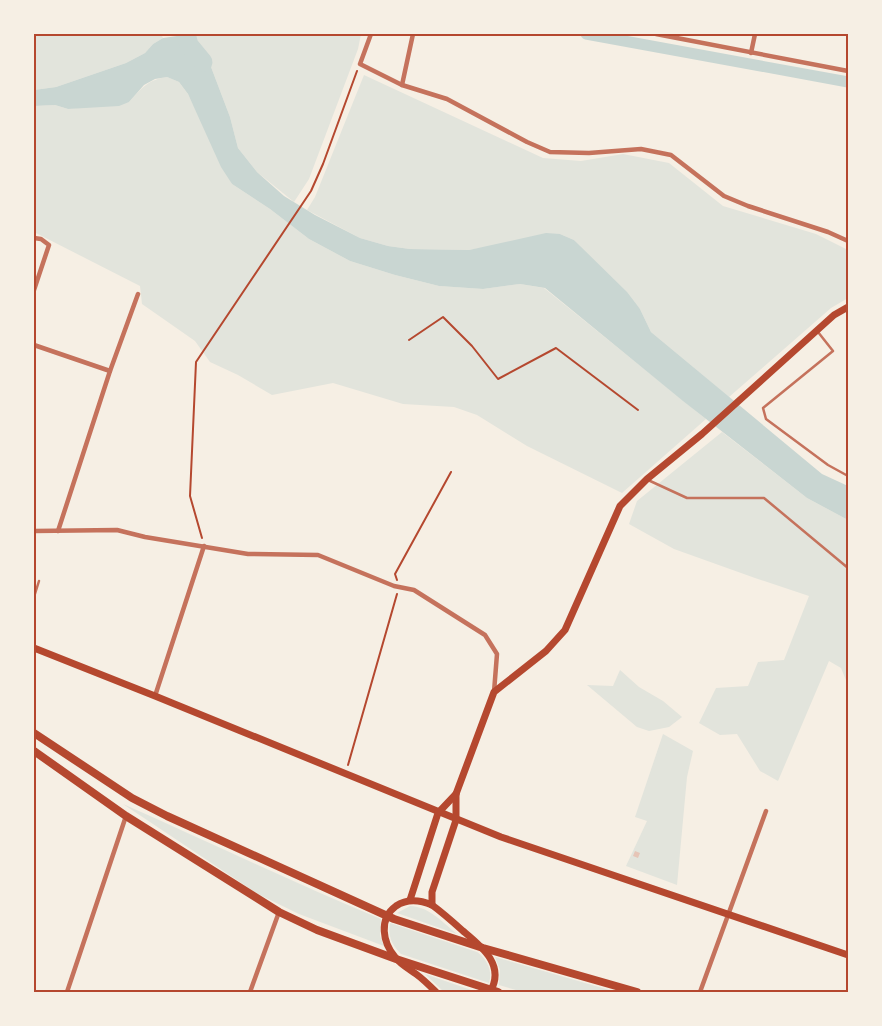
<svg xmlns="http://www.w3.org/2000/svg" width="882" height="1026" viewBox="0 0 882 1026" font-family="'Titillium Web',sans-serif">
  <style>
    .green { fill: #e2e4dc }
    .water { fill: #c9d6d2 }
    .lines { fill: none; stroke-linecap: round; stroke-linejoin: round }
    .canal { stroke: #c9d6d2; stroke-width: 11 }
    .river { stroke: #c9d6d2; stroke-width: 19 }
    .building { fill: #e6c5b7 }
    .path { stroke: #b5482f; stroke-width: 2 }
    .service { stroke: #c5725c; stroke-width: 2.5 }
    .minor { stroke: #c5725c; stroke-width: 4.5 }
    .secondary { stroke: #b5482f; stroke-width: 7 }
    .trunk { stroke: #b5482f; stroke-width: 8 }
    .neatline { fill: none; stroke: #b5482f; stroke-width: 2 }
  </style>
  <rect width="100%" height="100%" fill="#f6efe4"/>
  <g class="green">
    <polygon points="34,34 161,34 163,38 153,44 145,53 126,63 56,87 34,90"/>
    <polygon points="192,34 361,34 358,49 309,179 294,202 257,172 238,148 230,117 208,59 194,43"/>
    <polygon points="364,75 543,158 581,161 623,154 669,163 723,206 816,234 848,250 848,298 831,308 729,397 651,332 640,309 574,240 560,234 469,250 410,249 388,246 360,238 307,210 315,197"/>
    <path d="M167,77L179,82L188,94L232,184L270,209L309,239L350,261L395,275L439,286L483,289L520,284L544,288L706,419L622,493L527,446L477,415L454,407L403,404L333,383L272,395L238,375L210,362L195,341L142,304L140,286L34,232V106L55,105L68,109L129,102C142,88 147,80 167,77Z"/>
    <polygon points="722,432 807,498 848,520 848,685 841,668 829,661 778,781 760,771 737,734 720,735 699,723 716,688 748,686 758,662 784,660 809,596 755,578 674,549 629,524 637,501"/>
    <polygon points="620,670 639,687 663,701 682,717 669,727 649,731 637,727 587,685 613,686"/>
    <polygon points="663,734 693,751 687,777 677,885 626,866 647,821 635,817"/>
    <path d="M123,804C209,842 294,883 381,919L380,936L384,946L299,914L258,894Z"/>
    <path d="M410,906C430,907 442,922 457,934L397,913Z"/>
    <path d="M390,923L477,952C487,959 493,971 489,983L401,954C391,944 388,936 390,923Z"/>
    <polygon points="495,957 606,989 616,992 523,992 499,985 500,970"/>
    <polygon points="425,974 477,992 444,992"/>
  </g>
  <polygon class="water" points="177,36 194,43 208,59 230,117 238,148 257,172 284,196 315,215 360,238 388,246 410,249 469,250 546,233 560,234 574,240 627,292 640,309 651,332 822,474 848,486 848,520 807,498 683,401 545,288 520,284 483,289 439,286 395,275 350,261 309,239 270,209 232,184 221,167 188,94 179,82 167,77 155,79 144,85 129,102 119,106 68,109 55,105 34,106 34,90 56,87 126,63 145,53 153,44 163,38"/>
  <g class="lines">
    <polyline class="canal" points="586,34 848,82"/>
    <polyline class="river" points="186,34 189,45 203,62"/>
  </g>
  <polygon class="building" points="635,851 640,853 638,858 633,856"/>
  <g class="lines">
    <g class="path">
      <polyline points="409,340 443,317 472,346 498,379 556,348 638,410"/>
      <polyline points="202,538 190,496 196,362 311,191 323,164 357,71"/>
      <polyline points="397,580 395,574 451,472"/>
      <polyline points="348,765 397,594"/>
    </g>
    <g class="service">
      <polyline points="818,332 833,351 763,408 766,419 828,465 848,476"/>
      <polyline points="648,480 687,498 764,498 848,568"/>
      <polyline points="34,597 39,581"/>
    </g>
    <g class="minor">
      <polyline points="371,34 360,64 402,85 447,99 527,142 550,152 589,153 641,149 671,155 724,196 748,206 828,232 848,241"/>
      <polyline points="656,34 848,71"/>
      <polyline points="751,53 755,34"/>
      <polyline points="402,85 413,34"/>
      <polyline points="34,238 41,239 49,245 34,290"/>
      <polyline points="34,345 110,371"/>
      <polyline points="34,531 117,530 145,537 248,554 318,555 394,586 414,590 485,635 497,654 494,692"/>
      <polyline points="58,531 110,371 138,294"/>
      <polyline points="155,696 204,546"/>
      <polyline points="67,992 126,816"/>
      <polyline points="250,992 279,912"/>
      <polyline points="700,992 766,811"/>
    </g>
    <g class="secondary">
      <polyline points="34,648 155,696 501,837 848,955"/>
      <polyline points="410,900 438,813 456,794"/>
      <polyline points="432,905 432,892 456,820 456,794 494,692 546,651 565,630 620,506 647,479 702,434 834,315 848,307"/>
      <path d="M436,992C430,986 423,979 416,974C409,969 400,964 395,957C383,943 378,919 396,906C408,898 420,900 432,905C443,913 453,922 463,931C481,946 506,965 490,992"/>
    </g>
    <g class="trunk">
      <polyline points="34,733 132,798 167,816 394,919 483,948 637,992"/>
      <polyline points="34,751 126,816 279,912 317,930 396,959 498,992"/>
    </g>
  </g>
  <rect width="882" height="1026" fill="none" stroke="#f6efe4" stroke-width="70"/>
  <rect x="35" y="35" width="812" height="956" class="neatline"/>
</svg>
